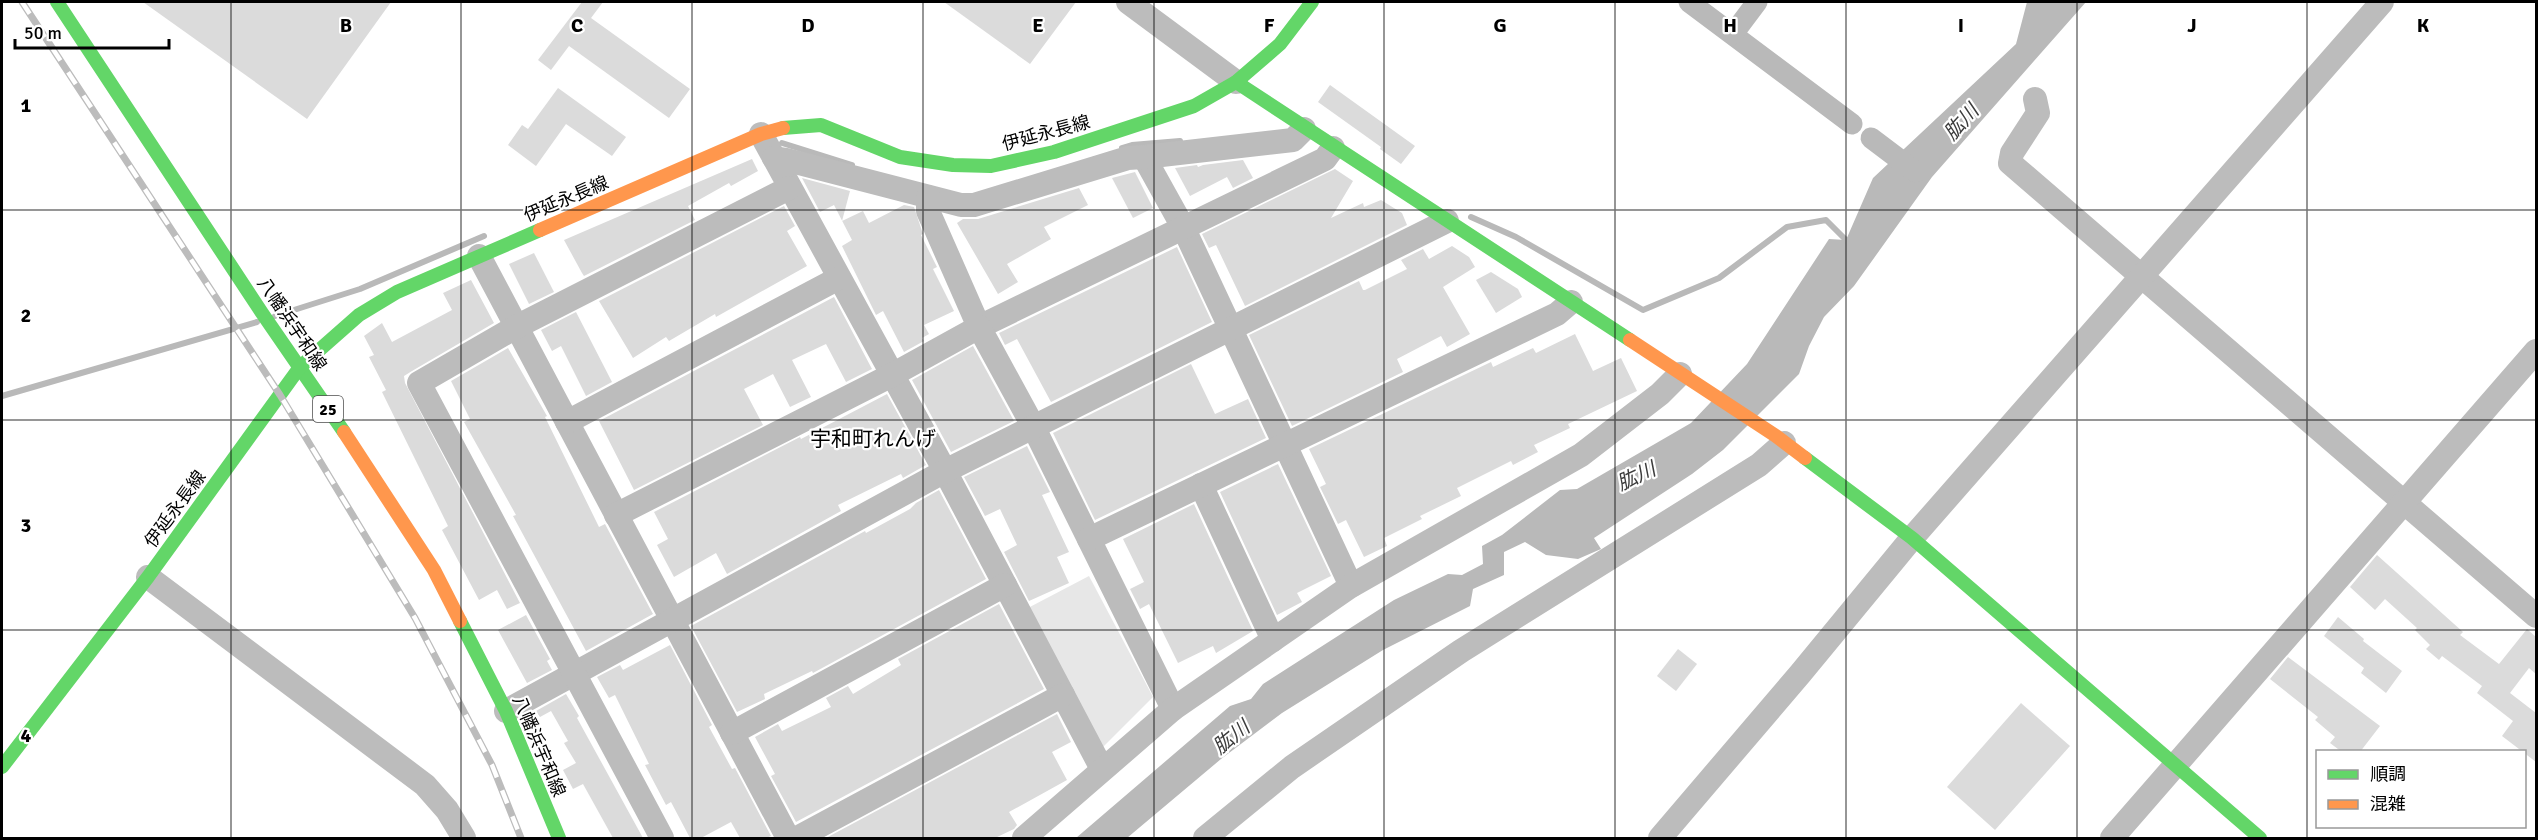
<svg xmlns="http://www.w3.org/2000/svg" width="2538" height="840" viewBox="0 0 2538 840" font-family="Signika,'Noto Sans JP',sans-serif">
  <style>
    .green { fill: #e7e7e7 }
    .water { fill: #b9b9b9 }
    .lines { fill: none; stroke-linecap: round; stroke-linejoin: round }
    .stream { stroke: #b9b9b9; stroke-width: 6 }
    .canal { stroke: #b9b9b9; stroke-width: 21 }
    .building { fill: #dbdbdb }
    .street { stroke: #bcbcbc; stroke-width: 24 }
    .fast { stroke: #63d668; stroke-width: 14 }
    .slow { stroke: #ff974d; stroke-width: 14 }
    .rail-casing { stroke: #bcbcbc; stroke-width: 7 }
    .rail { stroke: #fff; stroke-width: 4.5; stroke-dasharray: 14; stroke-linecap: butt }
    .grid { fill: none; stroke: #000; stroke-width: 1.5; stroke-opacity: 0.55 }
    .labels { text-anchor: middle; stroke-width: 4.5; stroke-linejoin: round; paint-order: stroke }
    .shield { fill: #fff; stroke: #4c4c4c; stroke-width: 1.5 }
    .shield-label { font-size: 16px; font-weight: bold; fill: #000 }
    .street-label { font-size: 18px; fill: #000; stroke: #fff }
    .water-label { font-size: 20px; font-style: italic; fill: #3c3c3c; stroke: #fff }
    .quarter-label { font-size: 21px; fill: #000; stroke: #fff }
    .grid-label { font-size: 20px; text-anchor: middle; font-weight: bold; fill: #000; stroke: #fff; stroke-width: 4.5; stroke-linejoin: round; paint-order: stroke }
  </style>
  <rect width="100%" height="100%" fill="#fff"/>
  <polygon class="green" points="1089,576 1153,697 1101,749 1026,609"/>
  <polygon class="water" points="2027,2 2086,2 1932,177 1854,286 1824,317 1809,346 1799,374 1723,450 1692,474 1594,538 1601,549 1578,559 1546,555 1525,542 1504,552 1504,575 1473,589 1470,606 1383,650 1282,713 1221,759 1127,838 1076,838 1230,706 1251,699 1263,684 1394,600 1448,574 1462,575 1483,564 1482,546 1502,535 1560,490 1577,489 1691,423 1747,364 1829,239 1846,240 1873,178 2016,44"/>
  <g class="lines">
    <g class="stream">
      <polyline points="782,143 852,165"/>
      <polyline points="1122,148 1132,145 1180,141"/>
      <polyline points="1471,217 1516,237 1643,310 1719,278 1787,227 1826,220 1846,240"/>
      <polyline points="275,316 360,289 484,236"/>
      <polyline points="2,396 257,322"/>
    </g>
    <g class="canal">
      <polyline points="1689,2 1852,124"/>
      <polyline points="1733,34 1757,2"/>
      <polyline points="1871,138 1916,172"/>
    </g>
  </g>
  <g class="building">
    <polygon points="143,2 391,2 307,119"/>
    <polygon points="582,2 603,2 591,18 690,89 669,118 569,46 551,70 538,60"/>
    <polygon points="944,2 1076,2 1030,64"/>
    <polygon points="1330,85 1415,146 1401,164 1380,149 1381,147 1318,102"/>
    <polygon points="558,88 626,137 612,156 566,124 536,166 508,145 522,125 528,129"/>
    <polygon points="752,159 758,171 731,186 729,183 688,206 695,220 584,276 582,273 564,240"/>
    <polygon points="1243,160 1253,178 1233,188 1227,177 1190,196 1175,168 1197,165 1198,167 1203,165"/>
    <polygon points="1335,169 1353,181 1331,218 1363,203 1364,207 1381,200 1402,213 1407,225 1245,306 1216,245 1209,248 1202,234"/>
    <polygon points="1135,172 1153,208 1133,218 1112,178"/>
    <polygon points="802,178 850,191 842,221 863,211 869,223 904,205 914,207 923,234 921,235 937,267 933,269 954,311 924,325 929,334 922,338 924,341 904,352 883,311 876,315 842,246 852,240 834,205 820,212"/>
    <polygon points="1079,188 1088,205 1044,227 1051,239 1007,264 1018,282 998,294 957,223 963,219 978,219"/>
    <polygon points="784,206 795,226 787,231 807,266 716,317 715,314 669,341 666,337 633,358 599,301"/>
    <polygon points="1452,246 1469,257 1475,267 1443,287 1470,334 1447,347 1441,336 1397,359 1403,372 1292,426 1249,335 1359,281 1363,290 1365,290 1407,269 1401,260 1423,249 1429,259"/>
    <polygon points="1177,247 1212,322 1051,402 1017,339 1005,345 999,333"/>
    <polygon points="534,253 554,292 529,304 509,264"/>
    <polygon points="1491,272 1518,289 1522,297 1496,313 1476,280"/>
    <polygon points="471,280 494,323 412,371 404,376 405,383 520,603 507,609 497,590 479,600 442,530 448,526 382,392 386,390 369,357 374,355 364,336 382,323 392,342 452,310 443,293"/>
    <polygon points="834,297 872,369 846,382 826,344 792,360 811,397 790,407 773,374 744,389 763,425 634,490 599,421"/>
    <polygon points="576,312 612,382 586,396 561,346 552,351 541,330"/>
    <polygon points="1575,334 1593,371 1621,358 1637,391 1568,424 1570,428 1534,445 1538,452 1513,465 1511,461 1457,488 1461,496 1420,516 1422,519 1384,538 1387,546 1364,557 1346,520 1338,524 1320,487 1326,484 1309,449 1491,362 1493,367 1533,348 1536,353"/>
    <polygon points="973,346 1014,421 951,452 912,380"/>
    <polygon points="508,348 547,416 545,417 599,527 605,524 653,614 586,651 513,516 516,515 464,422 470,419 451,381"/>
    <polygon points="1191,364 1215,414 1248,399 1266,438 1095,520 1053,433"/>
    <polygon points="887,394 926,465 903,478 901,474 838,505 841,511 727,574 716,553 674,577 657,545 668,539 654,512 800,437 801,439"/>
    <polygon points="1027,446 1050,492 1042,495 1069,552 1057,557 1069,583 1029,601 1004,552 1017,545 1000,509 985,516 964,477"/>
    <polygon points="1278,464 1331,576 1297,593 1302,602 1277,615 1220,492"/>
    <polygon points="939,490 986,579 813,673 812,671 764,694 765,699 737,712 691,626 865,531 866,533 910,509 916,503"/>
    <polygon points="1194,504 1253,631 1216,653 1213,646 1178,663 1149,604 1140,609 1130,589 1144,582 1123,539"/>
    <polygon points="2377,555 2463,632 2460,635 2499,664 2527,629 2536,637 2536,674 2529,668 2510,693 2536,713 2536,762 2502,736 2513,721 2477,693 2482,686 2442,656 2439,660 2426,649 2430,645 2415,630 2417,628 2385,599 2375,610 2350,587"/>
    <polygon points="999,604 1044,689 796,822 771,776 775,774 755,737 778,724 782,731 831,707 826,698 848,686 853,694 901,665 898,659"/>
    <polygon points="526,615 550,659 547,661 552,670 527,683 498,630"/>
    <polygon points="2338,617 2364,639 2363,641 2402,671 2386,693 2361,673 2364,668 2324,636"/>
    <polygon points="670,645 712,725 709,727 732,769 735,768 771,836 766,838 740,838 731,822 701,838 690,838 671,802 666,805 645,765 649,764 615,695 609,698 597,677 620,665 623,670"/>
    <polygon points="1678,649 1697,664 1676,691 1657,676"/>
    <polygon points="2288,657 2380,726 2360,752 2342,752 2330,743 2335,737 2315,720 2318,717 2270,679"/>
    <polygon points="566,694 579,716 577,718 643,838 613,838 583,784 573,789 563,770 576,763 564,743 568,741 551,711 540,717 536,711"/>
    <polygon points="2021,703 2070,746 1995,830 1947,787"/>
    <polygon points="1057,714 1071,742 1052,752 1067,780 1009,812 1017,825 1014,829 995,838 826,838"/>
  </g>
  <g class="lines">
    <g class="street">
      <polyline points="1128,2 1236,82"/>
      <polyline points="2035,99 2038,113 2012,153 2010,163 2536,616"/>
      <polyline points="1304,129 1293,140 1144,157 1184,229 1351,586"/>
      <polyline points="761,134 945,471 1102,769"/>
      <polyline points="774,158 787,160 961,205 974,205 1128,158 1144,157"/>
      <polyline points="928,197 928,211 979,327 1325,159 1333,148"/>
      <polyline points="479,256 788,838"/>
      <polyline points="567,422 839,278"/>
      <polyline points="1201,485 1273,640"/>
      <polyline points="616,515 892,375 979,327 1033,426 1173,709"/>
      <polyline points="1089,539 1557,314 1571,302"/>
      <polyline points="148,577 425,785 447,810 464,838"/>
      <polyline points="506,711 945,471 1447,221"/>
      <polyline points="732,733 1005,585"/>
      <polyline points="662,838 419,383 516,327 789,188"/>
      <polyline points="797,838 1063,695"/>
      <polyline points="1024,838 1173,709 1351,586 1581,455 1660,394 1680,374"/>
      <polyline points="1205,838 1292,767 1461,651 1759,465 1784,443"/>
      <polyline points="1660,838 1800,674 1912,538 2382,2"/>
      <polyline points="2112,838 2536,351"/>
    </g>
    <g class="fast">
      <polyline points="57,2 262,313 344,432"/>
      <polyline points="1236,82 1630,340"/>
      <polyline points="783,128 821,125 900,157 953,165 991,166 1054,152 1194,106 1236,82 1280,44 1312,2"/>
      <polyline points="1805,458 1912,538 2260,838"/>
      <polyline points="460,621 506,711 559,838"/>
      <polyline points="2,767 148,577 300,367 359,315 397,292 540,230"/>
    </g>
    <g class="slow">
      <polyline points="540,230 761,134 783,128"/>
      <polyline points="1630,340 1776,436 1805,458"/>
      <polyline points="344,432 434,570 460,621"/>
    </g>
    <g class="rail-casing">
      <polyline id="rail" points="22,2 280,395 415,618 492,765 521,838"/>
    </g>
    <use href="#rail" class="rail"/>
  </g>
  <path class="grid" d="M231,2V838M461,2V838M692,2V838M923,2V838M1154,2V838M1384,2V838M1615,2V838M1846,2V838M2077,2V838M2307,2V838M2,210H2536M2,420H2536M2,630H2536"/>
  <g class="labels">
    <rect class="shield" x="313" y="396" width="30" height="26" rx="4.5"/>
    <g class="shield-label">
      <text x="328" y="415">25</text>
    </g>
    <g class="street-label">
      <text transform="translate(1046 133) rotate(-15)" y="6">伊延永長線</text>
      <text transform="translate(566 199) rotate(-23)" y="6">伊延永長線</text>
      <text transform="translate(292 324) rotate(56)" y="6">八幡浜宇和線</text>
      <text transform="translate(175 509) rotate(-54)" y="6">伊延永長線</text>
      <text transform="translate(539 746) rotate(67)" y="6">八幡浜宇和線</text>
    </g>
    <g class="water-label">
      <text transform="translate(1961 122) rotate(-48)" y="7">肱川</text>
      <text transform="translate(1636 476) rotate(-25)" y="7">肱川</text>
      <text transform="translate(1231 737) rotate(-39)" y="7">肱川</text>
    </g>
    <g class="quarter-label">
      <text x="873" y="446">宇和町れんげ</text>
    </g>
  </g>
  <g class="grid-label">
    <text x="346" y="32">B</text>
    <text x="577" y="32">C</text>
    <text x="808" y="32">D</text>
    <text x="1038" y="32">E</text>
    <text x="1269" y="32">F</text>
    <text x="1500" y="32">G</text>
    <text x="1730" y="32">H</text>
    <text x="1961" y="32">I</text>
    <text x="2192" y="32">J</text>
    <text x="2423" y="32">K</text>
    <text x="26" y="112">1</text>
    <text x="26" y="322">2</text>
    <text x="26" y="532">3</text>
    <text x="26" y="742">4</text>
  </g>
  <rect width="2538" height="840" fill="none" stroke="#000000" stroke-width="6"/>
  <rect x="2316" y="750" width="210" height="78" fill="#ffffff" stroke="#999999" stroke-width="1.5"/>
  <rect x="2328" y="770" width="30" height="9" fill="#63d668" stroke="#999999" stroke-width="1.5"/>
  <text x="2370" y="780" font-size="18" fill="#000000">順調</text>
  <rect x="2328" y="800" width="30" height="9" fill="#ff974d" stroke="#999999" stroke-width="1.5"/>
  <text x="2370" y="810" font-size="18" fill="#000000">混雑</text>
  <path d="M15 39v9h154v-9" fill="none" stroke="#000000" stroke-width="3"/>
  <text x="24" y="39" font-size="18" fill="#000000" stroke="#ffffff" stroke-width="4.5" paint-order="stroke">50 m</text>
</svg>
